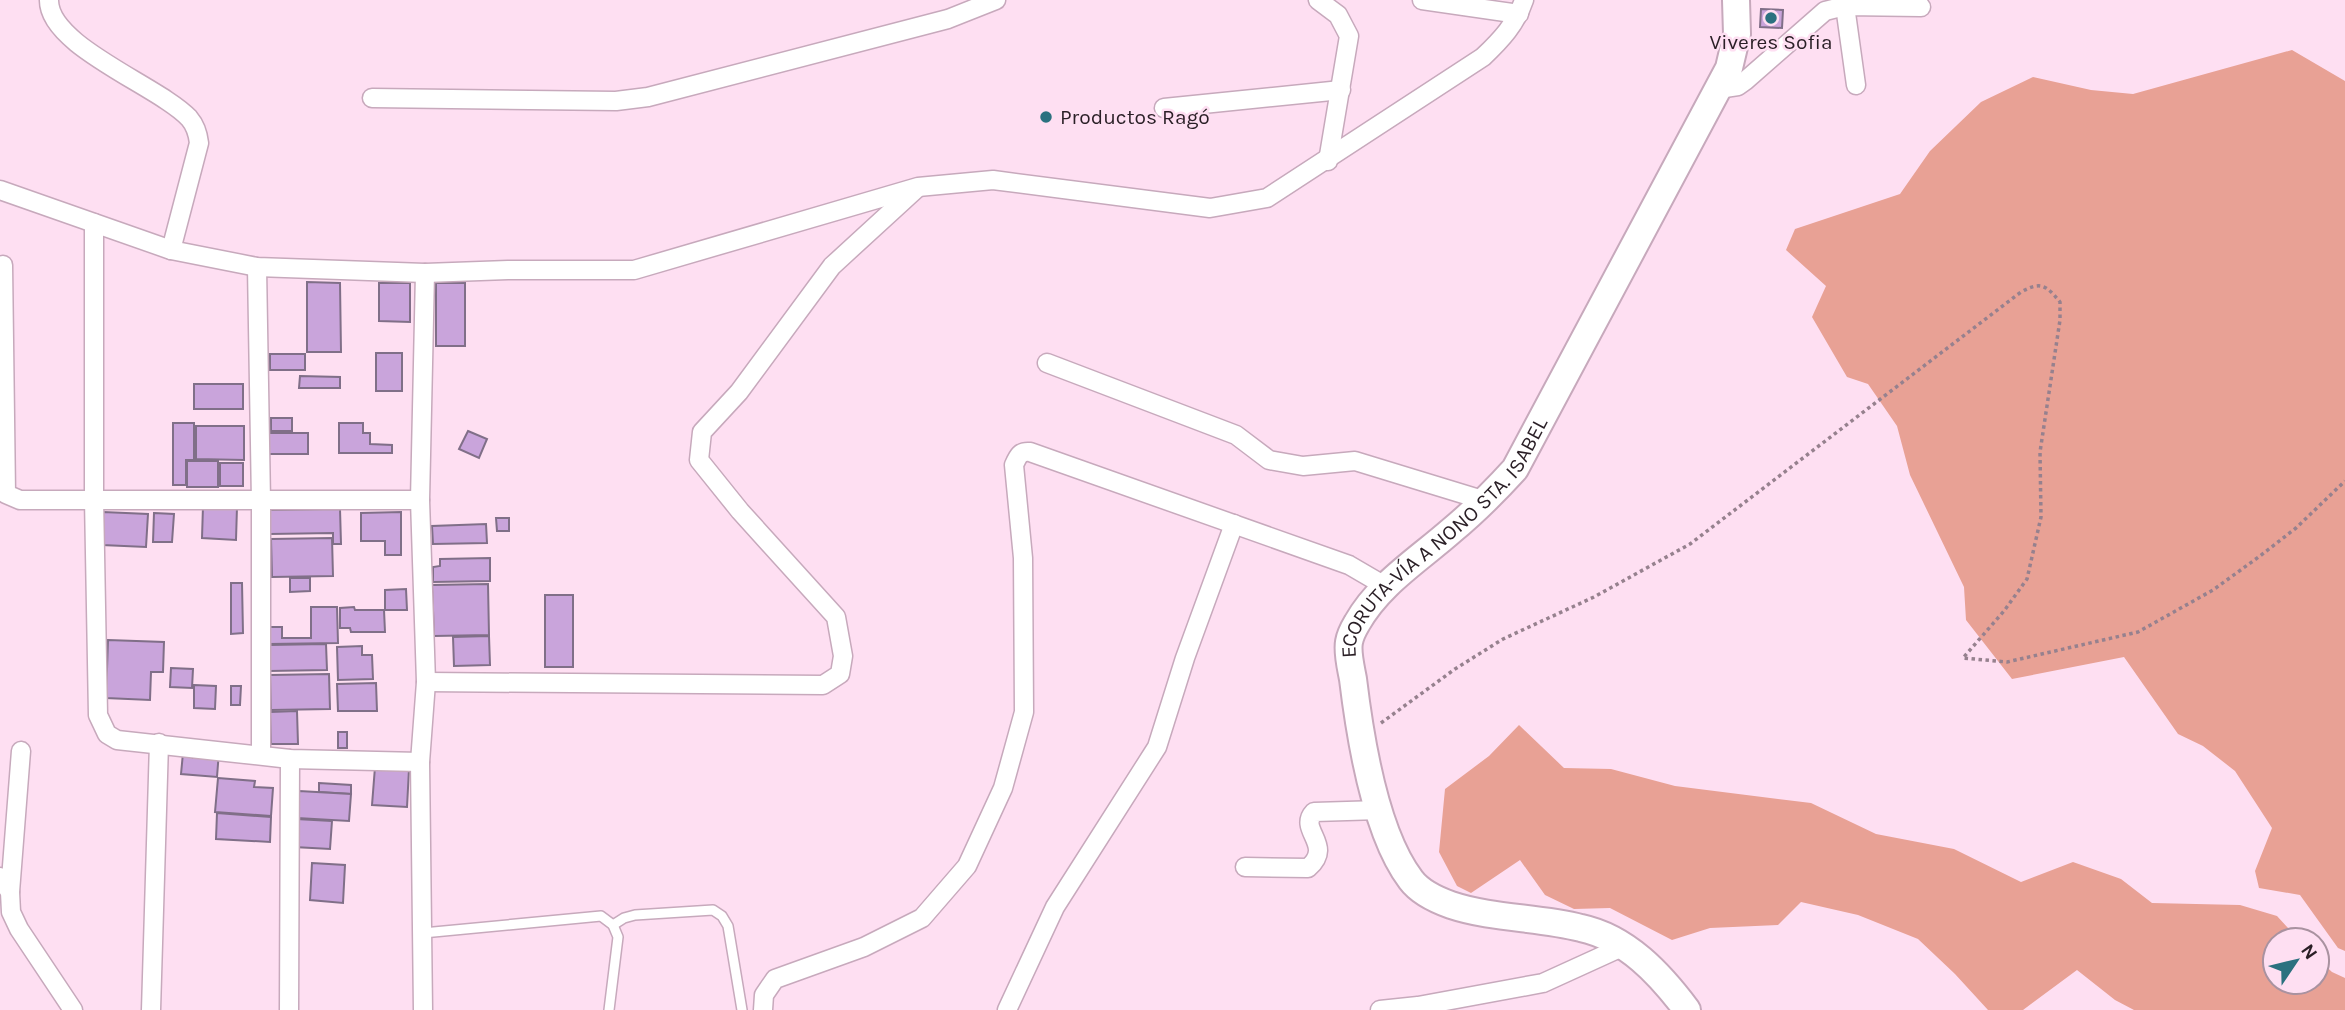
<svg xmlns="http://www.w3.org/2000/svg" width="2345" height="1010" viewBox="0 0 2345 1010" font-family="Karla,sans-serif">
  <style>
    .forest { fill: #e8a195 }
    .building { fill: #c9a4db; stroke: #806f88; stroke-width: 2 }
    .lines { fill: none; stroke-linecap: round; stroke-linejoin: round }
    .service-casing { stroke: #c7a9bc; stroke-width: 12 }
    .minor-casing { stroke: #c7a9bc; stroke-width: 21 }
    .secondary-casing { stroke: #c7a9bc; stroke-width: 30 }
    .path { stroke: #96818e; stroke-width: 3.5; stroke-dasharray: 3.5 3.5; stroke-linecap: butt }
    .service { stroke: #fff; stroke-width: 9 }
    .minor { stroke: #fff; stroke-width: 18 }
    .secondary { stroke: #fff; stroke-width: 26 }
    .poi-dot { fill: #2b717f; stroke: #fedff2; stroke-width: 2.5 }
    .labels { text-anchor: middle; stroke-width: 5; stroke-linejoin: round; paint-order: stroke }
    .poi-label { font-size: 21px; fill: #2a1f26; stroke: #fedff2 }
    .street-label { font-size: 21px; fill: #2a1f26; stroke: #fedff2 }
  </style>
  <rect width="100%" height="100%" fill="#fedff2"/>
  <g class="forest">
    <polygon points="2292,50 2345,81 2345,951 2338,948 2300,895 2259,888 2255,871 2272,828 2235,771 2203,746 2178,734 2124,657 2012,679 1966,620 1964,587 1910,475 1897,426 1868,384 1847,377 1812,317 1826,286 1786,250 1795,229 1900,194 1930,151 1981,102 2033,77 2091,90 2133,94"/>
    <polygon points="1519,725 1564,768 1611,769 1675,786 1811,803 1876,834 1954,849 2021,882 2073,862 2121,879 2152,903 2240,905 2277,916 2299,940 2275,940 2275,982 2317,982 2317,958 2332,972 2345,978 2345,1010 2134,1010 2115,1000 2077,970 2023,1010 1988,1010 1955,974 1918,939 1858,915 1801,902 1778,925 1710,928 1672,940 1610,908 1574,909 1545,895 1520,860 1471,893 1457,886 1439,852 1445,789 1489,756"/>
  </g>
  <g class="building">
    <polygon points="1761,9 1783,10 1782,28 1760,27"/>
    <polygon points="307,282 340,283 341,352 307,352"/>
    <polygon points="379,283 410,283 410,322 379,321"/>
    <rect x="436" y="283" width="29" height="63"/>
    <rect x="376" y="353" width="26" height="38"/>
    <rect x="270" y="354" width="35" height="16"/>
    <polygon points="300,376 340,377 340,388 299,388"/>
    <rect x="194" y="384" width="49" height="25"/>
    <rect x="271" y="418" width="21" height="13"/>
    <polygon points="173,423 194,423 194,460 186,460 186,485 173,485"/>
    <polygon points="339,423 363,423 363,433 370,433 370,444 392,445 392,453 339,453"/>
    <polygon points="196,426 244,426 244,460 196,459"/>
    <polygon points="468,431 487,439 479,458 459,449"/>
    <rect x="269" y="433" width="39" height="21"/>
    <rect x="187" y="461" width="31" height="26"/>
    <rect x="220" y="463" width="23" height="23"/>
    <polygon points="203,506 237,507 236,540 202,538"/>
    <polygon points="340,509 341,544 333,544 333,533 270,534 270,510"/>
    <polygon points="103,512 148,514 146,547 102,545"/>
    <polygon points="401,512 401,555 385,555 385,541 361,541 361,513"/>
    <polygon points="154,513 174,514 172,542 153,542"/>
    <polygon points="496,518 509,518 509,531 497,531"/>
    <polygon points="486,524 487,543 433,544 432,526"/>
    <polygon points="332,538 333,576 272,577 271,539"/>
    <polygon points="490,558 490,581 433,582 433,567 440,566 440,559"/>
    <polygon points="290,578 310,578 310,591 290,592"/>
    <polygon points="231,583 242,583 243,633 231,634"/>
    <polygon points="488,584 489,635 434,636 432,585"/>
    <polygon points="406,589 407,610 385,610 385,590"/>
    <rect x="545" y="595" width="28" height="72"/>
    <polygon points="311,607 337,607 338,643 269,644 268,627 282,627 282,638 311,638"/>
    <polygon points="354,607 355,610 384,610 385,632 351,632 350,628 340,628 340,608"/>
    <polygon points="489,636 490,665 454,666 453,637"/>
    <polygon points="108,640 164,642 163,672 151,672 150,700 106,698"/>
    <polygon points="326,644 327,670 269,671 269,645"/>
    <polygon points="362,646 362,655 372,655 373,679 338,680 337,647"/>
    <polygon points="171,668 193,669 192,688 170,687"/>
    <polygon points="329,674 330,709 271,710 270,675"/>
    <polygon points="376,683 377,711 338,711 337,684"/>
    <polygon points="194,685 216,686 215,709 194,708"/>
    <polygon points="231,686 241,686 240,705 231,705"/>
    <polygon points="297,711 298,744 271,744 270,712"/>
    <rect x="338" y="732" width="9" height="16"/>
    <polygon points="202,750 219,751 217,777 181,774 183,753 194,754 193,758 202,758"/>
    <polygon points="375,767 409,769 407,807 372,805"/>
    <polygon points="218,778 255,781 254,787 273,788 271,816 215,812"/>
    <polygon points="319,783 351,785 351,794 319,792"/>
    <polygon points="299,791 351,794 349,821 297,818"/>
    <polygon points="217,813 271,817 270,842 216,839"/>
    <polygon points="296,819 332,821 330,849 294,847"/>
    <polygon points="312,863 345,865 343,903 310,900"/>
  </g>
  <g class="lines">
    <g class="service-casing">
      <g id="service">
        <polyline points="613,925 624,918 635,915 713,910 722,916 728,926 742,1010"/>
        <polyline points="423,933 601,916 613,925 618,937 609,1010"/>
      </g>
    </g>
    <g class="minor-casing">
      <g id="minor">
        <path d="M49,0C48,46 159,86 189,118C195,125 198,134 199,143L171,250"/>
        <polyline points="1318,0 1338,15 1349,36 1328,161"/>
        <polyline points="1422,0 1519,14"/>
        <polyline points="1845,6 1856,85"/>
        <polyline points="1718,89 1738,86 1745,81 1825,11 1845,6 1921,7"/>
        <polyline points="372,98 616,101 648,97 948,19 996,0"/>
        <polyline points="1164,108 1341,90"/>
        <path d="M0,190L171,250L257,267L425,273L508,270H634L918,187L993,180L1210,208L1267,198L1483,57C1501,40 1516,24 1524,0"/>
        <polyline points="94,223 94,499 98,715 107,734 117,740 290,759 420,762"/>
        <polyline points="3,265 6,494 20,500 420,500"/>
        <polyline points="257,267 261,502 261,755"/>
        <polyline points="1047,363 1236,435 1269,460 1303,466 1355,461 1486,501"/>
        <polyline points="426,682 823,685 840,674 843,656 836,617 740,511 699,460 702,432 739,392 832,266 916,189"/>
        <path d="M1245,867L1308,868C1335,845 1297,830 1314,812L1380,810"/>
        <polyline points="0,877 10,892 11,912 19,929 73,1010"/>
        <polyline points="10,892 21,751"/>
        <polyline points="151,1010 159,743"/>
        <polyline points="289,1010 290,759"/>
        <polyline points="423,1010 420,762 426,682 420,500 425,273"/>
        <path d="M763,1010L764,995L775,979L864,947L922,918L967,866L1003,788L1024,712L1023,558L1014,465C1018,456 1020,451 1030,452L1349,565L1385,586"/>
        <polyline points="1007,1010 1055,907 1157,747 1185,658 1234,524"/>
        <polyline points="1380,1010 1418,1006 1543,983 1622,947"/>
      </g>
    </g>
    <g class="secondary-casing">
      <g id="secondary">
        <path id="s1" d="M1687,1010C1660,974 1627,938 1581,928C1538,917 1493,919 1451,905C1437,900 1420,892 1411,880C1375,833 1360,737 1353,679C1351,668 1347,653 1349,642C1350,636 1354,628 1357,623C1379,584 1418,560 1451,531C1474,512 1495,491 1515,469L1729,68L1737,34L1736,0"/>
      </g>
    </g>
    <path class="path" d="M1381,723L1455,669L1503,639L1594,597L1690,544L2021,292C2041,281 2046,285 2060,302V320L2040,452L2041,517L2027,579L2004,611L1963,658L2007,662L2138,632L2213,590L2260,556L2296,528L2345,481"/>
    <use href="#service" class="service"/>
    <use href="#minor" class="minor"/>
    <use href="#secondary" class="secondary"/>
  </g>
  <g class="poi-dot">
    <circle cx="1771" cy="18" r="7"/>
    <circle cx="1046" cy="117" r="7"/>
  </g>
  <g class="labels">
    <g class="poi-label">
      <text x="1771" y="49">Viveres Sofia</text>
      <text x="1060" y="124" text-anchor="start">Productos Ragó</text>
    </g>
    <g class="street-label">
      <text dy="7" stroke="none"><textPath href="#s1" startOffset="707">ECORUTA-VÍA A NONO STA. ISABEL</textPath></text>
    </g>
  </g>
  <g transform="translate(2296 961) rotate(55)"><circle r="33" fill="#fedff2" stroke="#a992a0" stroke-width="2"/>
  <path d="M0-5L12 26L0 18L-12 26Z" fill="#2b717f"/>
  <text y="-10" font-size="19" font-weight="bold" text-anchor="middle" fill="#2a1f26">N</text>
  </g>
</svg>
